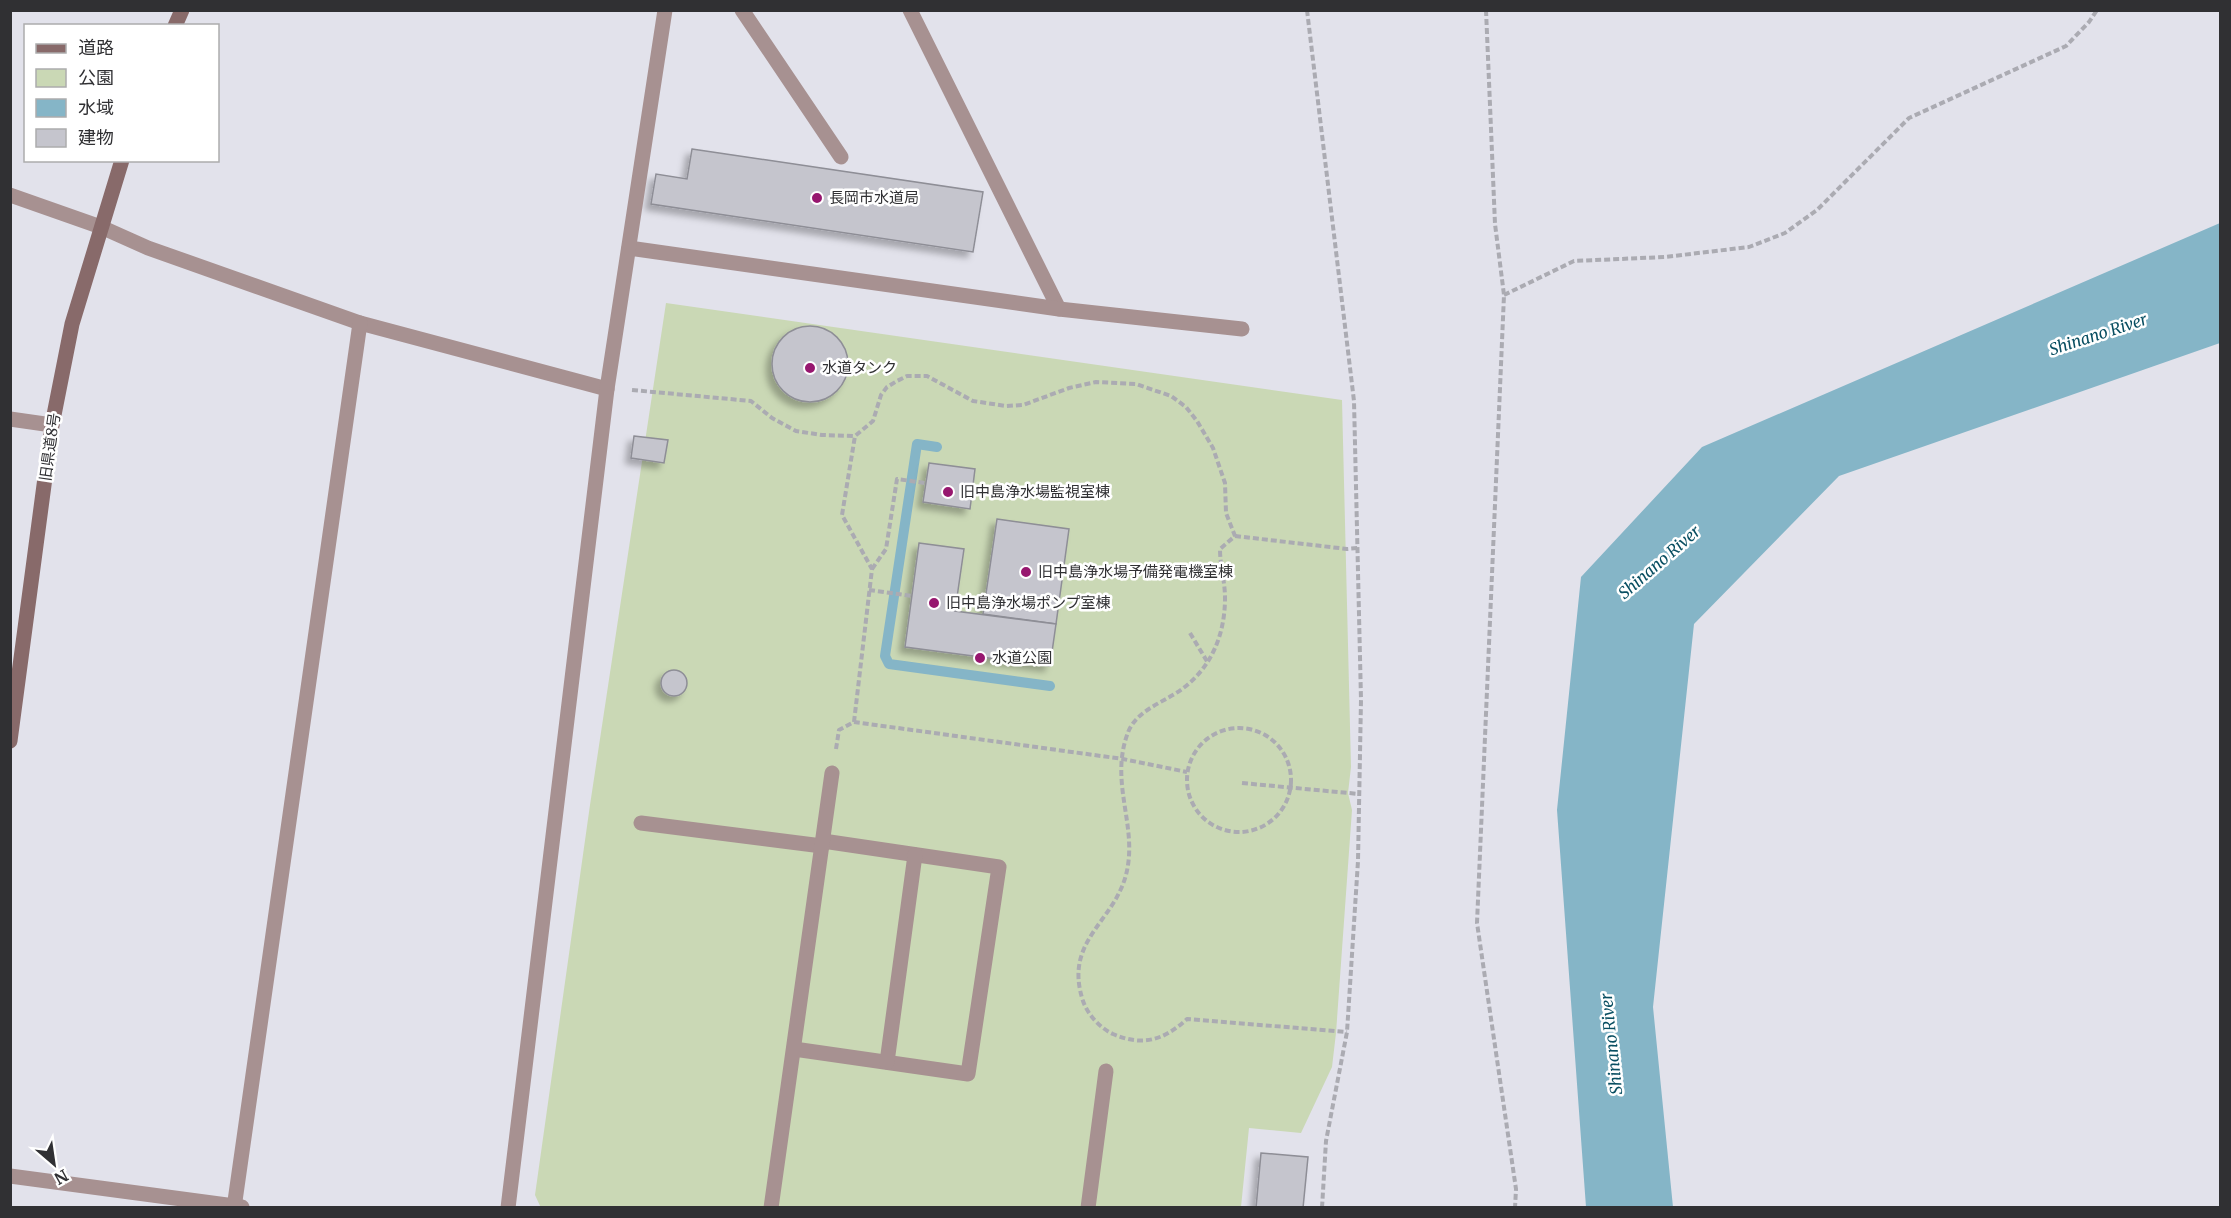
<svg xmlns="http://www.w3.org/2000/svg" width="2231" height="1218" viewBox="0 0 2231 1218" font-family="Merriweather,'Noto Sans JP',serif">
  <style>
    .green { fill: #cad8b5 }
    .water { fill: #85b5c7 }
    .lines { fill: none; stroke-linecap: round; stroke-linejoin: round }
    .stream { stroke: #85b5c7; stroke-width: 10 }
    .building { fill: #c5c5cd; stroke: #8e8e96; stroke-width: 1.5; filter: url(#shadow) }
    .path { stroke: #ababb2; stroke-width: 4; stroke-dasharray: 6 3; stroke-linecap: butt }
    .lane { stroke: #a79191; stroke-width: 15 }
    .street { stroke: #a79191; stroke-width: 15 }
    .secondary { stroke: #886a6a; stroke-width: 15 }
    .poi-dot { fill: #97176f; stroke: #fff; stroke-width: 2 }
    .labels { text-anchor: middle; stroke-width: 5; stroke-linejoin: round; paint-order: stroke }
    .poi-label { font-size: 15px; fill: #303033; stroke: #fff; text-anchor: start }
    .street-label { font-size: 15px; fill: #303033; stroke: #fff }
    .water-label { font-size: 16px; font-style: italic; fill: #084e61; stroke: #fff }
  </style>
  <defs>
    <filter id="shadow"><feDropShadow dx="-5.5" dy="5.5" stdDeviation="3" flood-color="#0004"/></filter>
  </defs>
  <rect width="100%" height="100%" fill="#e2e2eb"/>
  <polygon class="green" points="666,303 1342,400 1351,767 1348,793 1352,810 1336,1033 1332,1067 1301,1133 1249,1128 1241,1207 541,1208 535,1195 590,805"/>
  <polygon class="water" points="2220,223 2220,343 1839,476 1694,624 1653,1007 1673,1207 1586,1207 1557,810 1581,577 1702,447"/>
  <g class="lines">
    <polyline class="stream" points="937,447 917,444 885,656 889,664 1050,686"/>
  </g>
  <g class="building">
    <polygon points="692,149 983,192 973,252 651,204 656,174 687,179"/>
    <circle cx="810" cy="364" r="38"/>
    <polygon points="634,436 668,440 664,463 631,458"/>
    <polygon points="929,463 975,469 970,509 923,502"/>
    <polygon points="997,519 1069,529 1056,624 983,614"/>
    <polygon points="919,543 964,549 955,611 1056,624 1050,666 905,647"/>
    <circle cx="674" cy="683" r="13"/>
    <polygon points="1261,1153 1308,1157 1303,1208 1256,1208"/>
  </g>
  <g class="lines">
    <g class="path">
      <polyline points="1307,10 1354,401 1361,700 1358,861 1347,1032 1326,1141 1322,1208"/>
      <polyline points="1486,10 1495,224 1504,295 1477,923 1516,1189 1515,1208"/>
      <polyline points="1504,295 1574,261 1665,257 1749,247 1785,233 1817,210 1909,118 2066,46 2089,22 2097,10"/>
      <polyline points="632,390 751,401 772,418 796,431 822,435 855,436"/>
      <polyline points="1235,536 1347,549 1358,548"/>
      <polyline points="872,569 886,549 897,479 925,483"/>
      <polyline points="869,590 912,596"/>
      <polyline points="1190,633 1208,663"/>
      <path d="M854,722L872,569L842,515L855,436L873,421L881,395L887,387L897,381L907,376H927L973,401L1006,406L1023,405L1069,388L1096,382L1136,384L1171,396L1186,407L1197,421L1213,448L1225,483L1226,513L1235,536L1220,549C1220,566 1225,581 1225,598C1225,640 1207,676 1171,696C1156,705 1137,713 1129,730C1109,778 1135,820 1128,865C1120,921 1062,937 1083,1001C1088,1015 1100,1028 1113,1034C1143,1047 1164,1040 1187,1019L1347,1032"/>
      <circle cx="1239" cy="780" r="52"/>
      <polyline points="836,749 839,730 854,722 1123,759 1187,772"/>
      <polyline points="1242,783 1359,794"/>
    </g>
    <g class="lane">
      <polyline points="641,823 822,846"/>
      <polyline points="794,1049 968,1074 999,867 823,841"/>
      <polyline points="887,1062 915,855"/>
      <polyline points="771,1208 832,773"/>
      <polyline points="1088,1208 1106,1071"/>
    </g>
    <g class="street">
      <polyline points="742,10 841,157"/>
      <polyline points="910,10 1059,309"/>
      <polyline points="10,195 101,227 148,248 360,323 607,389"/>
      <polyline points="629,248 1059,309 1242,329"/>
      <polyline points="10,419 52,425"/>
      <polyline points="10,1176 242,1207"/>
      <polyline points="234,1208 360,323"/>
      <polyline points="508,1208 607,389 665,10"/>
    </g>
    <g class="secondary">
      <polyline points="175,26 182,10"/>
      <polyline points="10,741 52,425 72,324 122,160"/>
    </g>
  </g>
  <g class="poi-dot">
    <circle cx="817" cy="198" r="6"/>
    <circle cx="810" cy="368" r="6"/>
    <circle cx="948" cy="492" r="6"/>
    <circle cx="1026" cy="572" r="6"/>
    <circle cx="934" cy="603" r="6"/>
    <circle cx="980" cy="658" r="6"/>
  </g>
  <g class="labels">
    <g class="poi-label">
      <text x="829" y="203">長岡市水道局</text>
      <text x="822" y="373">水道タンク</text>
      <text x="960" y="497">旧中島浄水場監視室棟</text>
      <text x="1038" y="577">旧中島浄水場予備発電機室棟</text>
      <text x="946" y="608">旧中島浄水場ポンプ室棟</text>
      <text x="992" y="663">水道公園</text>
    </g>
    <g class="street-label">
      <text transform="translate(50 447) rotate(-82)" y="5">旧県道8号</text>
    </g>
    <g class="water-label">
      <text transform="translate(2098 334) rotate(-18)" y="6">Shinano River</text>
      <text transform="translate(1659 562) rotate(-41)" y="6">Shinano River</text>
      <text transform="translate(1611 1044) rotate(-96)" y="6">Shinano River</text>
    </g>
  </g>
  <rect width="2231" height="1218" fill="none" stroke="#303033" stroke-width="24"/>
  <rect x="24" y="24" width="195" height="138" fill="#ffffff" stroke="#acacad" stroke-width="1.5"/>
  <rect x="36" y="44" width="30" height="9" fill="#886a6a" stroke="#acacad" stroke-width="1.5"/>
  <text x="78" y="54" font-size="18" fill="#303033">道路</text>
  <rect x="36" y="69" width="30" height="18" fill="#cad8b5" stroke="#acacad" stroke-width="1.5"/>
  <text x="78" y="84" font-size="18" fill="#303033">公園</text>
  <rect x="36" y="99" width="30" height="18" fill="#85b5c7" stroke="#acacad" stroke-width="1.5"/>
  <text x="78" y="114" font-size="18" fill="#303033">水域</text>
  <rect x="36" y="129" width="30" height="18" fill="#c5c5cd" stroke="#acacad" stroke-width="1.5"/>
  <text x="78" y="144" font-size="18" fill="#303033">建物</text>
  <g transform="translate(54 1164) rotate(151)" stroke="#ffffff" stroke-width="4.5" paint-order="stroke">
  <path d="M0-4.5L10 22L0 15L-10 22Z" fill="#303033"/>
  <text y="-9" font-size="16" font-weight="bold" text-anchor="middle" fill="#303033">N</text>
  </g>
</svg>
